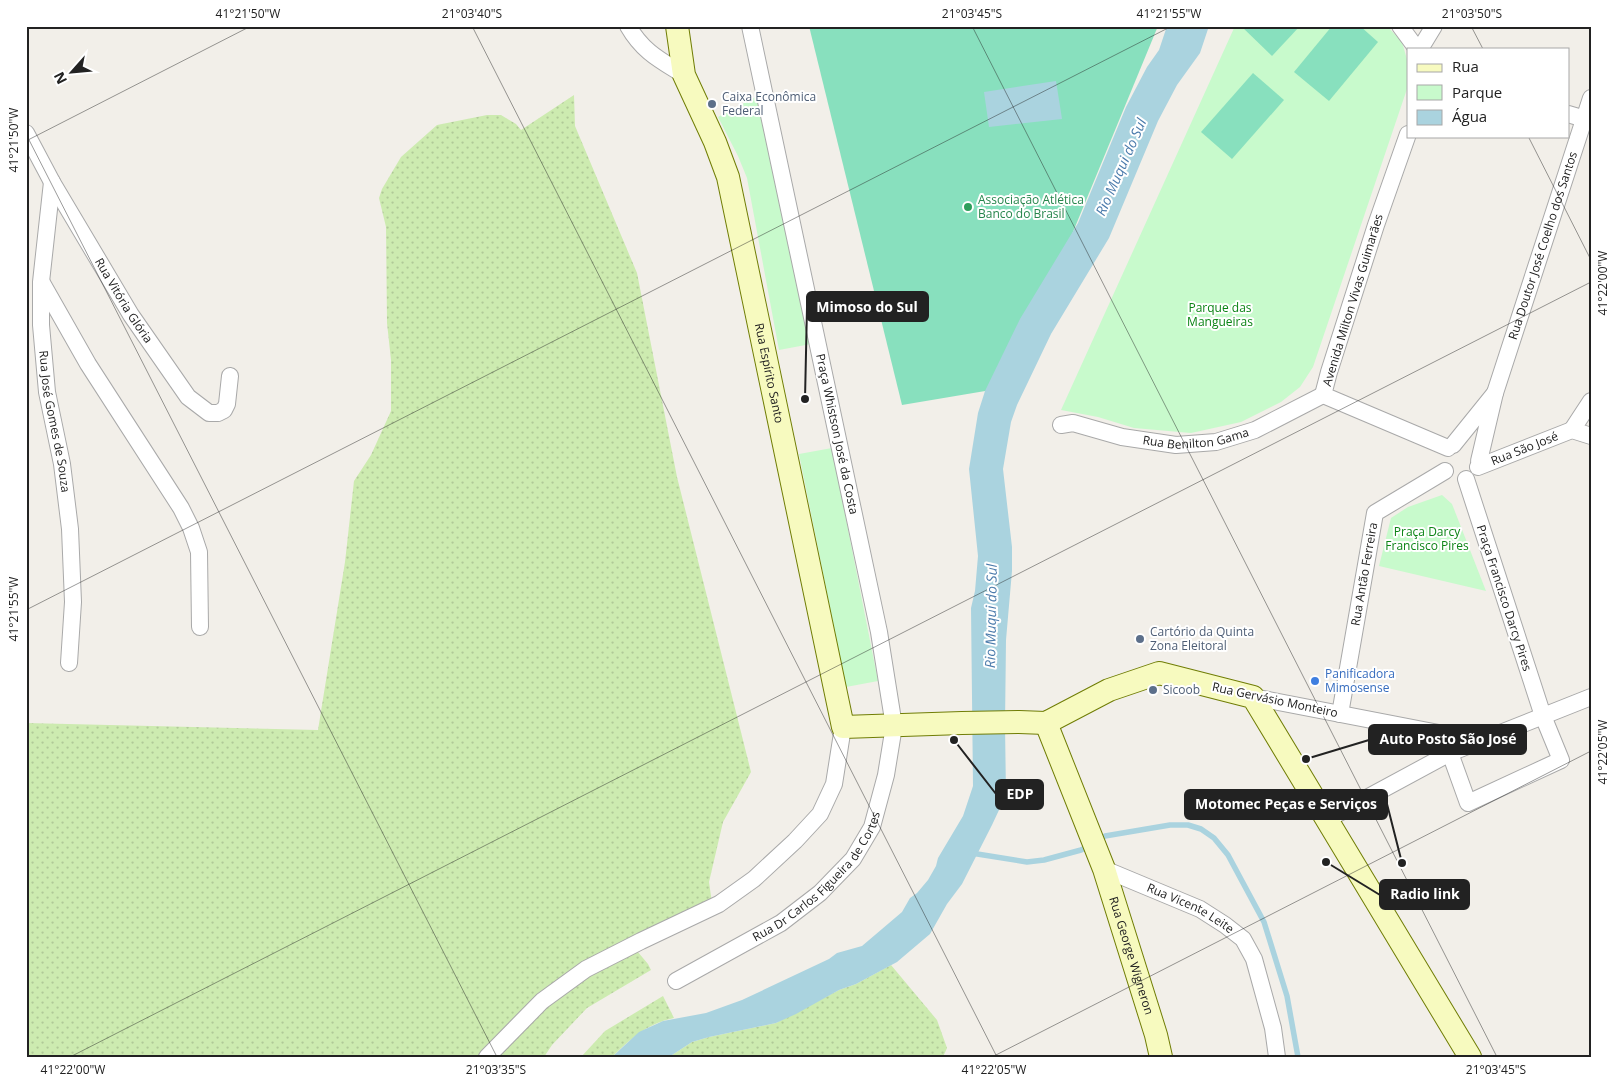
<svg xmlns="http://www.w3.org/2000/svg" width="1617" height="1083" viewBox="0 0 1617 1083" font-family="'Open Sans',sans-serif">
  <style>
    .grass { fill: url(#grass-dots) }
    .park { fill: #c8facc }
    .pitch { fill: #88e0be }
    .water { fill: #aad3df }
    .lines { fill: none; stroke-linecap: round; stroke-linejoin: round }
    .stream { stroke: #aad3df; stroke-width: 5.5 }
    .minor-casing { stroke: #a9a9a9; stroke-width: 18 }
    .secondary-casing { stroke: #707d05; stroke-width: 24 }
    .minor { stroke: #fff; stroke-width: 16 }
    .secondary { stroke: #f7fabf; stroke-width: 22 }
    .ticks { fill: none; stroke: #222; stroke-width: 1; stroke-opacity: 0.45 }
    .service-dot { fill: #5c6f8a; stroke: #fff; stroke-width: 2 }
    .leisure-dot { fill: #2e9e5b; stroke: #fff; stroke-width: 2 }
    .shop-dot { fill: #3f7fe0; stroke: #fff; stroke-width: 2 }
    .labels { text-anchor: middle; stroke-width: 4; stroke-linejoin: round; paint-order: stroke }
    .service-label { font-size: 12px; fill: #4e5e75; stroke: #fff; text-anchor: start }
    .leisure-label { font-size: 12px; fill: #27864d; stroke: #fff; text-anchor: start }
    .street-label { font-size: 12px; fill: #222; stroke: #fff }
    .park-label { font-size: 12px; fill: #0c8416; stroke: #fff }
    .shop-label { font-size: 12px; fill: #366cbe; stroke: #fff; text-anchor: start }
    .water-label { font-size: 14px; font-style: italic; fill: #4a7aab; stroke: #fff }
    .leader { fill: none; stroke: #222; stroke-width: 2 }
    .callout-dot { fill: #222; stroke: #fff; stroke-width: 2 }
    .callout { fill: #222; stroke: #222; stroke-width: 2 }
    .callout-label { font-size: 14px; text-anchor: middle; font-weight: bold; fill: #fff }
    .neatline { fill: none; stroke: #222; stroke-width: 2 }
    .ticks-label { font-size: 12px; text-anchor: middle; fill: #222 }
  </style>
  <defs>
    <pattern id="grass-dots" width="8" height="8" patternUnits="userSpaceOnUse" patternTransform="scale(1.25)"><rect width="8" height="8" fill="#cdebb0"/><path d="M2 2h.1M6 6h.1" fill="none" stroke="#b0c997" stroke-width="1.8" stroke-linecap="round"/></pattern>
  </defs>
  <rect width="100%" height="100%" fill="#f2efe9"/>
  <g class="grass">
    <polygon points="574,95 575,126 637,273 677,477 751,772 723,822 709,882 713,910 632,945 648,964 651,970 587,1008 552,1045 544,1057 26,1057 26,723 318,730 345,562 354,481 371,455 391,411 391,360 387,323 386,227 379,198 382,189 401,157 437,125 487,115 501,115 516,124 521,130"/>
    <polygon points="891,965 937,1020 947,1048 943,1057 669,1057 692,1042 709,1037 776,1023 839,990 856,984"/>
    <path d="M663,996L674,1018C646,1024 632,1038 612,1057H581L605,1031Z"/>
  </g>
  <g class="park">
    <polygon points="1235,26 1387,26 1402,42 1408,63 1408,86 1313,367 1300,387 1281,402 1241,422 1191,433 1134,428 1098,417 1061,410"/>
    <polygon points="761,94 811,344 779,350 747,178 738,156 718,117"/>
    <polygon points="832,448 878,681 846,687 799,454"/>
    <polygon points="1442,495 1452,504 1486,591 1379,566 1391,518 1408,507"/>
  </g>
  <g class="pitch">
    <polygon points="809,26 1158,26 1009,387 902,405"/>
    <polygon points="1241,26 1300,26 1272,56"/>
    <polygon points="1332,26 1360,26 1378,42 1329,101 1294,72"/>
    <polygon points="1253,73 1284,100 1232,159 1201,132"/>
  </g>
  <g class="water">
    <polygon points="1167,26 1209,26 1200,53 1177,85 1158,121 1109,238 1051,334 1017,405 1011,422 1003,469 1012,547 1012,571 1006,640 1005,725 1006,795 992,825 962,884 947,904 930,934 897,962 856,984 839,990 796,1014 776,1023 709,1037 692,1042 669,1057 612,1057 639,1032 663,1021 706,1013 742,1000 829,959 837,953 862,946 902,912 910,898 917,893 928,880 936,866 938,858 963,816 973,786 971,608 975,591 978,556 969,469 978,413 985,391 1020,319 1078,223 1126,107 1147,67 1159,50"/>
    <polygon points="1056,81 1062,119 989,127 984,92"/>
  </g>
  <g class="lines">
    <g class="stream">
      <polyline points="1097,841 1105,836 1170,825 1188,825 1201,829 1214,838 1228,855 1264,922 1287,996 1298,1057"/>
      <polyline points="971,853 1027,862 1044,860 1081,850 1089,846"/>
    </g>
    <g class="minor-casing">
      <g id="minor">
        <path d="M628,26C643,52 660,60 684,75"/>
        <polyline points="1400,26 1417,49"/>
        <polyline points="1420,49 1434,26"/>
        <polyline points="1568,114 1585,119"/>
        <path id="s1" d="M26,133L52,182L131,315L188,397L209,413H218L224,410L227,404L230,376"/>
        <polyline points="1408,134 1376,225 1329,372 1323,395 1448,448"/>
        <path id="s2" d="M52,182L41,282V325L47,392L62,464L70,529L73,602L69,663"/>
        <polyline points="42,283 88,364 181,508 191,528 199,552 200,627"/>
        <path id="s3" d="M1495,393L1591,98"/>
        <path id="s4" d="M1061,425L1073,423L1122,437L1176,445L1216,442L1255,430L1323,395"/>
        <polyline points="1572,430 1591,401"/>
        <polyline points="1453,445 1495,393 1479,461"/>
        <path id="s5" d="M1478,467L1572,430L1591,436"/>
        <polyline points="1253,697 1480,741"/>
        <path id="s6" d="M1340,714L1375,513L1445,471"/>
        <polyline points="1450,753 1468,803 1561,760 1543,716 1466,479"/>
        <polyline points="1326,820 1450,753 1591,697"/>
        <path id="s7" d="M1104,869L1200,909L1225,925L1243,939L1254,959L1273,1028L1277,1057"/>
        <path id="s8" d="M676,981L781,923L820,893L853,859L872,827L886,775L894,726L879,632L750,26"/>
        <polyline points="487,1057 542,1001 586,969 641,941 719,904 754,879 795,841 820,814 834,784 843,727"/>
      </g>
    </g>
    <g class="secondary-casing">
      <g id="secondary">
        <path id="s9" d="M677,26L684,75L715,142L728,177L843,727L962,723L1019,722L1046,723L1109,690L1159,673L1253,697L1470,1057"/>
        <path id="s10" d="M1046,723L1104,869L1156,1035L1161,1057"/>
      </g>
    </g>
    <use href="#minor" class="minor"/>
    <use href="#secondary" class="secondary"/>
  </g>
  <path class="ticks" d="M472,26L997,1057M972,26L1497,1057M1471,26L1483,49M26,134L497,1057M1528,136L1591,260M26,141L251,26M26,610L1172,26M70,1057L1591,282M992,1057L1591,751"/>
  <g class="service-dot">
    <circle cx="712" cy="104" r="5"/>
    <circle cx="1140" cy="639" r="5"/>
    <circle cx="1153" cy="690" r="5"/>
  </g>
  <circle class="leisure-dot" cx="968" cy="207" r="5"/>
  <circle class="shop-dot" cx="1315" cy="681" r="5"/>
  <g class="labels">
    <g class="service-label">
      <text x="722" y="101">Caixa Econômica<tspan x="722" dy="14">Federal</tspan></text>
      <text x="1150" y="636">Cartório da Quinta<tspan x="1150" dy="14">Zona Eleitoral</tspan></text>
      <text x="1163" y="694">Sicoob</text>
    </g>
    <g class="leisure-label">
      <text x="978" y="204">Associação Atlética<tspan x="978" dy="14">Banco do Brasil</tspan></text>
    </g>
    <g class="street-label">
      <text dy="4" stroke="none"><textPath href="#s3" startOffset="155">Rua Doutor José Coelho dos Santos</textPath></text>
      <text dy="4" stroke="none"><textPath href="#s1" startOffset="194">Rua Vitória Glória</textPath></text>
      <text transform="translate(1353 300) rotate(-73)" y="4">Avenida Milton Vivas Guimarães</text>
      <text dy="4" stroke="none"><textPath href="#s9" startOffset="361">Rua Espírito Santo</textPath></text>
      <text dy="4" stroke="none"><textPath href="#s2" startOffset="241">Rua José Gomes de Souza</textPath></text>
      <text transform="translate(837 434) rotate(78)" y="4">Praça Whistson José da Costa</text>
      <text dy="4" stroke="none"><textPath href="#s4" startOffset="138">Rua Benilton Gama</textPath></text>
      <text dy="4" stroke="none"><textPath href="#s5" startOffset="50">Rua São José</textPath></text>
      <text dy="4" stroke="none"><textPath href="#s6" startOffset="142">Rua Antão Ferreira</textPath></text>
      <text transform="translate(1504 598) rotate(72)" y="4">Praça Francisco Darcy Pires</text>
      <text transform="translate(1275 700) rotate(12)" y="4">Rua Gervásio Monteiro</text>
      <text dy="4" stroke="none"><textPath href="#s8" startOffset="179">Rua Dr Carlos Figueira de Cortes</textPath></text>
      <text dy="4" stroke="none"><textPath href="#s7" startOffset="95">Rua Vicente Leite</textPath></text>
      <text dy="4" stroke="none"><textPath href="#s10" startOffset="248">Rua George Wigneron</textPath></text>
    </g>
    <g class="park-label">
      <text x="1220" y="312">Parque das<tspan x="1220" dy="14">Mangueiras</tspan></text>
      <text x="1427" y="536">Praça Darcy<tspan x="1427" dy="14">Francisco Pires</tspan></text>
    </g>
    <g class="shop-label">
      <text x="1325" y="678">Panificadora<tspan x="1325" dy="14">Mimosense</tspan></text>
    </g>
    <g class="water-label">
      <text transform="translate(1121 167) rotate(-66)" y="5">Rio Muqui do Sul</text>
      <text transform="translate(991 616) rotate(-89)" y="5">Rio Muqui do Sul</text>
    </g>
  </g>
  <path class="leader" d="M805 399L807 307M1306 759L1369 740M954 740L996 794M1402 863L1387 804M1326 862L1380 895"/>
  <g class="callout-dot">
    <circle cx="805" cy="399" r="5"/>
    <circle cx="1306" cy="759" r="5"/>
    <circle cx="954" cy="740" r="5"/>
    <circle cx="1402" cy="863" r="5"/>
    <circle cx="1326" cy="862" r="5"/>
  </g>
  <g class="callout">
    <rect x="807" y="292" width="121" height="29" rx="5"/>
    <rect x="1369" y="725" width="157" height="29" rx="5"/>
    <rect x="996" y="780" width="47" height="29" rx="5"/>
    <rect x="1185" y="790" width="202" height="29" rx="5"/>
    <rect x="1380" y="880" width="89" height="29" rx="5"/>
  </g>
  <g class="callout-label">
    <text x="867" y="312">Mimoso do Sul</text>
    <text x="1448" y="744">Auto Posto São José</text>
    <text x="1020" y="799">EDP</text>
    <text x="1286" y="809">Motomec Peças e Serviços</text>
    <text x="1425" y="899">Radio link</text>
  </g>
  <rect width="1617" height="1083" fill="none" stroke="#ffffff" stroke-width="55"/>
  <rect x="1407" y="48" width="162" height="90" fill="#ffffff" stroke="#a7a7a7"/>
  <rect x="1417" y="64" width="25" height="8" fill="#f7fabf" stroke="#a7a7a7"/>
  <text x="1452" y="72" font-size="15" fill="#222222">Rua</text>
  <rect x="1417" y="85" width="25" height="15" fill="#c8facc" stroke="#a7a7a7"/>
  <text x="1452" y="98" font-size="15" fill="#222222">Parque</text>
  <rect x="1417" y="110" width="25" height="15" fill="#aad3df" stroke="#a7a7a7"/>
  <text x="1452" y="122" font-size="15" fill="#222222">Água</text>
  <g transform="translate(72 72) rotate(243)" stroke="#ffffff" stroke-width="4" paint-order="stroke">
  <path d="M0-4L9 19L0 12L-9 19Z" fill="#222222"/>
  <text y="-8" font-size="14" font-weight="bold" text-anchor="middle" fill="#222222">N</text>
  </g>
  <rect x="28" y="28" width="1562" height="1028" class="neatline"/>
  <g class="ticks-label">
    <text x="248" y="18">41°21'50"W</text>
    <text x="472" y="18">21°03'40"S</text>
    <text x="972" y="18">21°03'45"S</text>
    <text x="1169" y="18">41°21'55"W</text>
    <text x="1472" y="18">21°03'50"S</text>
    <text transform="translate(14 140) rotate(-90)" y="4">41°21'50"W</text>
    <text transform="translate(1603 283) rotate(-90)" y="4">41°22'00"W</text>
    <text transform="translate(14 609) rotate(-90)" y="4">41°21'55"W</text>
    <text transform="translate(1603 752) rotate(-90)" y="4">41°22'05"W</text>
    <text x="73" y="1074">41°22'00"W</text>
    <text x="496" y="1074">21°03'35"S</text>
    <text x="994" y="1074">41°22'05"W</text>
    <text x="1496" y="1074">21°03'45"S</text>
  </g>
</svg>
